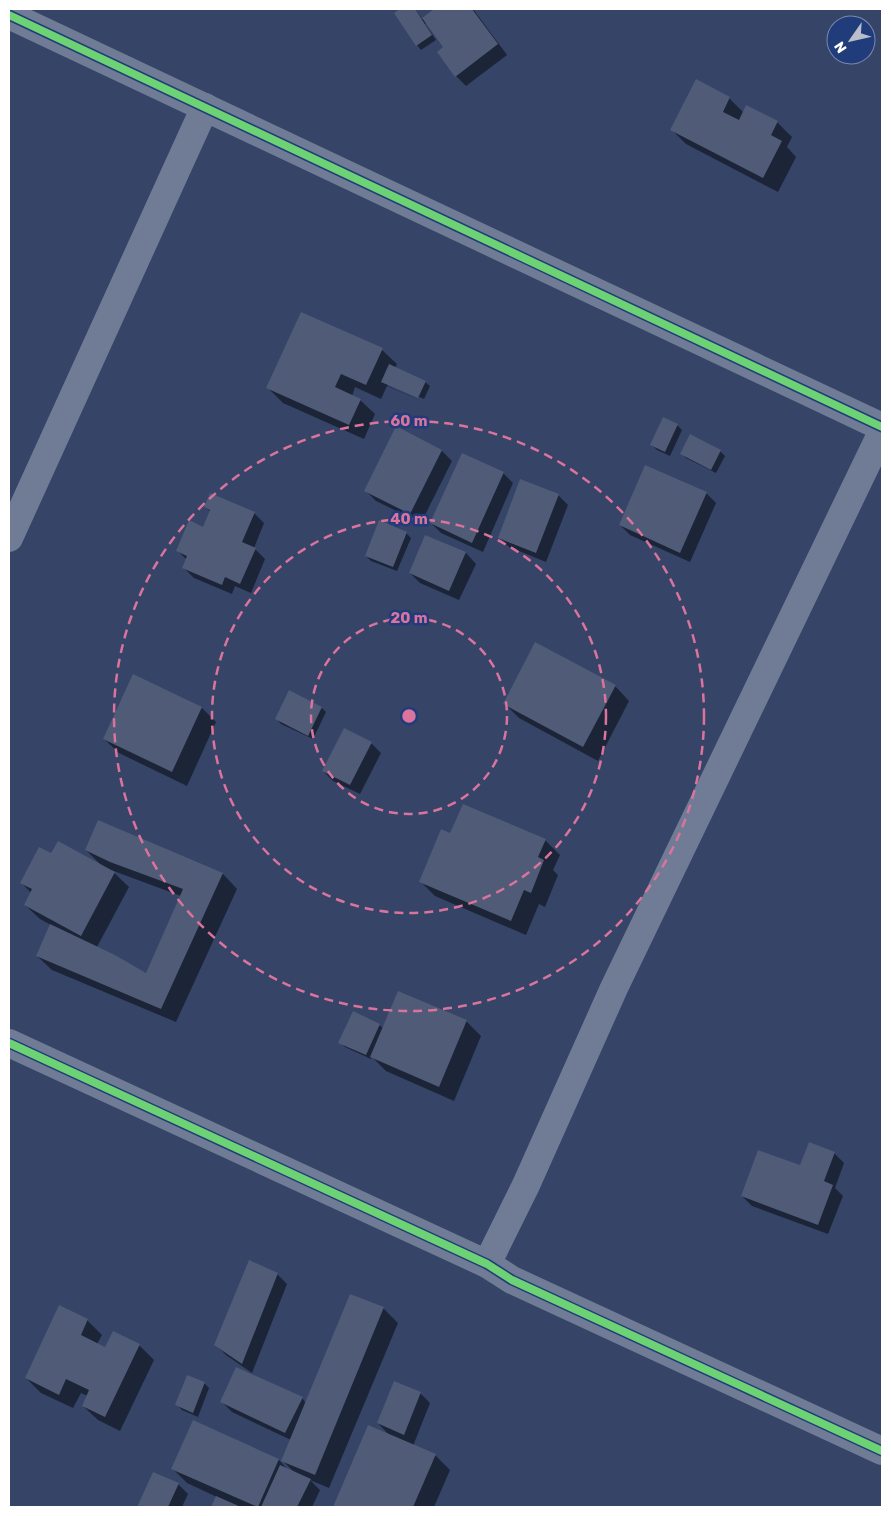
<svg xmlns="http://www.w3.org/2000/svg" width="891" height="1516" viewBox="0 0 891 1516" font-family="Rubik,sans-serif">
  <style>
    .shadow { fill: #0007; fill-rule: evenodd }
    .building { fill: #4f5b77 }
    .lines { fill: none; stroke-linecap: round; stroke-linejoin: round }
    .street { stroke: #707b96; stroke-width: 28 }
    .cycleway-casing { stroke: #213c7b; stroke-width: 11 }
    .cycleway { stroke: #6cd273; stroke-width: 8 }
    .ring { fill: none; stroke: #da749d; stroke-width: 2.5; stroke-dasharray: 9 6 }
    .centre { fill: #da749d; stroke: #213c7b; stroke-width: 2.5 }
    .ring-label { font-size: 15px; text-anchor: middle; font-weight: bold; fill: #da749d; stroke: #213c7b; stroke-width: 5; stroke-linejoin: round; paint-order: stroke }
  </style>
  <rect width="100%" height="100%" fill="#354467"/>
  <g class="shadow">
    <polygon points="402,9 415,9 422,19 436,9 473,9 507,55 466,86 456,76 445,47 427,23 425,24 436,40 421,50 417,45 396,13"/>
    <polygon points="729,98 744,113 777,122 792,137 787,147 796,157 778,192 686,144 671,129"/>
    <polygon points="382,350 397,364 395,368 425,382 430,386 424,399 388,383 388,386 423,402 387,386 381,399 355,387 352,396 360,400 375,414 364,439 283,403 268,388"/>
    <polygon points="677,425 682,430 670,456 657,450 652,445"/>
    <polygon points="396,428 442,451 452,461 421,523 376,501 366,491"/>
    <polygon points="720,451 725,456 716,473 686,458 682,454"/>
    <polygon points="503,473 513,483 483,552 441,533 431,523"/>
    <polygon points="706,493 716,503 690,562 630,535 620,525"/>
    <polygon points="558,495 568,505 546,562 509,547 499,537"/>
    <polygon points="205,507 254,513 264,523 254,548 265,559 251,593 235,586 232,594 194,578 184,568 187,560 178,551 204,528 211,512"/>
    <polygon points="406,533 411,538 397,571 371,561 366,556"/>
    <polygon points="426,536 466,553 476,564 459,600 420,583 410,573"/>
    <polygon points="615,686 629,701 598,761 519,718 504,703"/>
    <polygon points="202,708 216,722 187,786 119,753 104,739"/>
    <polygon points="322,708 326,712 313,739 281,724 277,719"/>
    <polygon points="371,743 381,753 360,794 333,781 323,771"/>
    <path d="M98,822L223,874L237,889L176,1022L52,970L37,956L51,925L40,919L25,905L31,893L22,883L101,865L86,850ZM111,870L181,896L147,974L97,947L129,887Z"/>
    <polygon points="451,835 545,840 560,855 553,870 558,875 545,907 539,904 526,935 435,896 420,881"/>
    <polygon points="466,1021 481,1036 454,1101 386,1071 372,1057 371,1059 345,1047 340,1042 379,1025 383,1028"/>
    <polygon points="834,1153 844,1163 835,1188 843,1196 828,1234 752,1206 742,1196 800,1167"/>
    <polygon points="277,1274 287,1284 252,1373 226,1355 216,1345"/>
    <polygon points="383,1308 398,1323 329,1488 310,1480 320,1490 312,1507 212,1507 217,1497 187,1483 172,1468 194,1421 279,1460 288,1470 295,1473 282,1460 291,1440 232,1412 222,1402 302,1398 306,1403"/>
    <polygon points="87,1320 102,1335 97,1344 106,1348 139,1345 154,1360 120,1431 98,1420 83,1406 88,1396 81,1393 73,1408 41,1393 26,1378"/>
    <polygon points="204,1383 209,1388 198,1417 182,1410 177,1405"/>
    <polygon points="420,1393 430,1403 413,1446 436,1456 450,1470 434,1507 334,1507 369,1426 390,1436 378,1423"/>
    <polygon points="154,1473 178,1484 188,1494 182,1507 138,1507"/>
  </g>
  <g class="building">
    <polygon points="400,9 415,9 432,35 416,46 394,13"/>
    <polygon points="434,9 472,9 498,44 455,77 437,52 443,47 422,18"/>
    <polygon points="696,79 730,97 723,112 739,120 746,105 778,121 771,135 782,141 763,178 670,130"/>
    <polygon points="301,312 383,348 366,385 341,374 335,387 361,399 349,425 266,388"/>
    <polygon points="389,364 426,381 418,398 381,382"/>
    <polygon points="663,417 678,424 665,452 650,445"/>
    <polygon points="396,426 442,450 410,514 364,491"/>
    <polygon points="690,434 721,450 711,470 680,454"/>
    <polygon points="462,453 504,472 472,543 430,523"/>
    <polygon points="645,465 707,492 680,553 619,525"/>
    <polygon points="520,479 559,494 536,553 498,538"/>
    <polygon points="210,493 255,512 242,542 256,548 240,584 225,577 222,585 182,568 187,556 176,551 189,520 203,527 210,510 204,507"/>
    <polygon points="379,520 407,532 393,567 365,556"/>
    <polygon points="425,535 466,552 449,591 409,573"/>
    <polygon points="535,642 616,685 583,747 503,704"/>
    <polygon points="133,674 202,707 172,772 103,739"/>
    <polygon points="289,690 322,707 308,736 275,719"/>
    <polygon points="344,728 372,742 350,785 322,771"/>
    <polygon points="463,804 546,839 538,857 544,860 531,893 524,890 511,921 419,882 441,829 450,833"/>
    <polygon points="98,820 223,873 161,1009 36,956 50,924 115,955 146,973 183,889 110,862 85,850"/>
    <polygon points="58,841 115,872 81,936 24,905 32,889 20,883 39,847 51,853"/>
    <polygon points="398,991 467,1020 439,1087 370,1057"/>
    <polygon points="353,1011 380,1024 366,1055 338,1043"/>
    <polygon points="809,1142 835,1152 824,1181 833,1185 818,1225 741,1196 758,1150 800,1165"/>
    <polygon points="249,1260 278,1273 242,1364 214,1345"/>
    <polygon points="350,1294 384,1307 315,1475 281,1461"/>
    <polygon points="59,1305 88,1319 81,1335 105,1347 113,1331 140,1344 105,1417 82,1406 89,1390 66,1379 59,1395 25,1378"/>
    <polygon points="236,1367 303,1397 285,1433 220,1402"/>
    <polygon points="187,1375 205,1382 193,1413 175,1405"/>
    <polygon points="394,1381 421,1392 404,1435 377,1423"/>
    <polygon points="193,1420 279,1459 258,1507 171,1469"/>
    <polygon points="368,1425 436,1454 413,1507 333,1507"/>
    <polygon points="280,1465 311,1479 297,1507 261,1507"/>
    <polygon points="153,1472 179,1483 168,1507 137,1507"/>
    <polygon points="216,1496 241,1507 211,1507"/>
  </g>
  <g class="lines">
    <g class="street">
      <polyline points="9,15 882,427"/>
      <polyline points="9,538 205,107"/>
      <polyline points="9,1043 487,1264 512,1280 882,1451"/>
      <polyline points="487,1264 526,1185 614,988 882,432"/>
    </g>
    <g class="cycleway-casing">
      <g id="cycleway">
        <polyline points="9,15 882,427"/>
        <polyline points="9,1043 487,1264 512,1280 882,1451"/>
      </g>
    </g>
    <use href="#cycleway" class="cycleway"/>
  </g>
  <g class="ring">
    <circle cx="409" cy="716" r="98"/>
    <circle cx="409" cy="716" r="197"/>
    <circle cx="409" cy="716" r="295"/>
  </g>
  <circle cx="409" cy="716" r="8" class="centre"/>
  <g class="ring-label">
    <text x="409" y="426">60 m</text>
    <text x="409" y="524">40 m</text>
    <text x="409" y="623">20 m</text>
  </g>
  <rect width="891" height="1516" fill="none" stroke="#ffffff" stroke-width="20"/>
  <g transform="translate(851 40) rotate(236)"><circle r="24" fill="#213c7b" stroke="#7a8ab0"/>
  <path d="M0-4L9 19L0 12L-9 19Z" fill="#b8beca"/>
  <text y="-8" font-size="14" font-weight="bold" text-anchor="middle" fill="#ffffff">N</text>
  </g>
</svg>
